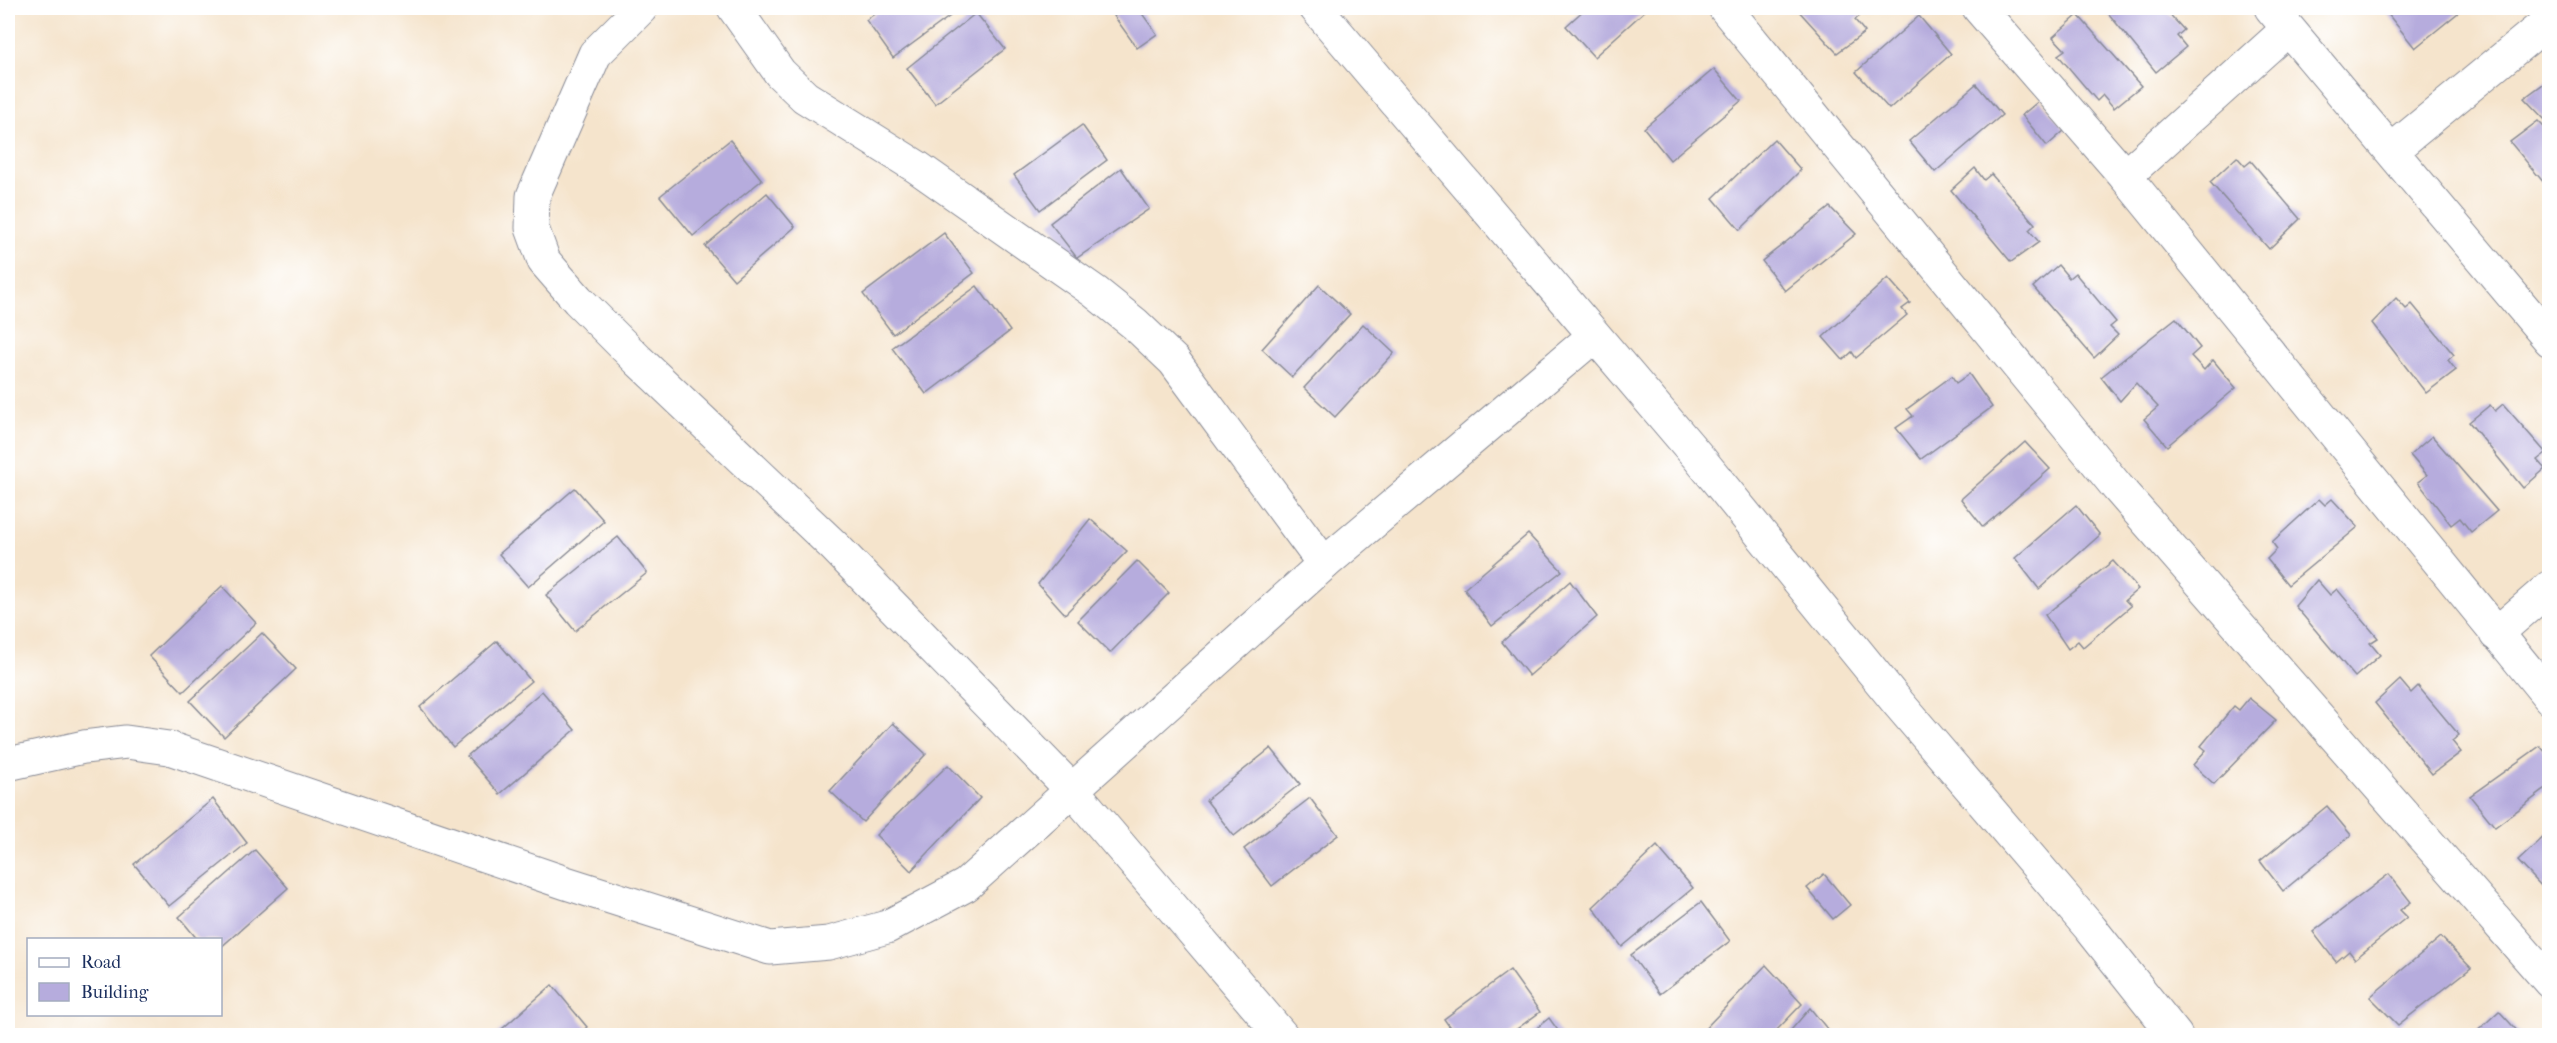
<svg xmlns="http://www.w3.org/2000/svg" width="2557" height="1043" viewBox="0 0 2557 1043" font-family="'IM FELL French Canon',serif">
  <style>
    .building { fill: #b6acdd }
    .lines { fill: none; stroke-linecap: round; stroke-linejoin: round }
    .minor-casing { stroke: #888a95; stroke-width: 35 }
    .minor { stroke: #fff; stroke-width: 33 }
  </style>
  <rect width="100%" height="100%" fill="#fff"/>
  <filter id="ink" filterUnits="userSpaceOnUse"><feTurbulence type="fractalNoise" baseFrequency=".0167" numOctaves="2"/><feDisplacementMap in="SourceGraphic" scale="12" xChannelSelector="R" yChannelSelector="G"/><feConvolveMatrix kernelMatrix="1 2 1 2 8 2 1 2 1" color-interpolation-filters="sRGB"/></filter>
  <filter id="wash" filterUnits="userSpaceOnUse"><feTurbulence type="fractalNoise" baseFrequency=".008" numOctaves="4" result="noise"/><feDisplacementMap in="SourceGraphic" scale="24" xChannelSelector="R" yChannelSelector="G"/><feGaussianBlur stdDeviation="1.35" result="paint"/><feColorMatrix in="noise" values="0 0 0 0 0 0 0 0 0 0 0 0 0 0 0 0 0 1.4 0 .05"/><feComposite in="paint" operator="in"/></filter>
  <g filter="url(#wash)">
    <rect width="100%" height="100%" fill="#f5e4cc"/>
    <g id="blocks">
      <g class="building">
        <polygon points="883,8 961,8 893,58 866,20"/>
        <polygon points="1125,8 1138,8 1157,34 1137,48 1114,16"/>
        <polygon points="1586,8 1648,8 1594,57 1566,26"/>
        <polygon points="1796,8 1856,8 1862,14 1855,20 1865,32 1837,53"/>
        <polygon points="2104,8 2164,8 2184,30 2177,36 2186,47 2156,72"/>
        <polygon points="2383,8 2464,8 2415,48"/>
        <polygon points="976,13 1005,49 935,104 907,68"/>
        <polygon points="2078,15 2141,86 2114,108 2103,95 2097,101 2058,55 2065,50 2053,37"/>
        <polygon points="1919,16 1951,54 1889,109 1856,72"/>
        <polygon points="1714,69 1741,101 1670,160 1644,128"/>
        <polygon points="2550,79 2550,125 2524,98"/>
        <polygon points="1976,84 2002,115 1935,172 1909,141"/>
        <polygon points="2040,100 2065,130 2047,146 2022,115"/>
        <polygon points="2538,121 2550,133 2550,190 2510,142"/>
        <polygon points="1082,125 1107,160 1040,210 1014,175"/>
        <polygon points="1774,139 1801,170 1740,230 1713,198"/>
        <polygon points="730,140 762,180 693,236 660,196"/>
        <polygon points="2237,157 2245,166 2251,161 2300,219 2269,249 2210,182"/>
        <polygon points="1121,168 1149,209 1077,258 1050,223"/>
        <polygon points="1975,168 1984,180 1991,174 2035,224 2029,230 2039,242 2011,262 1951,190"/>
        <polygon points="767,193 795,227 734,280 705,246"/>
        <polygon points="1830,207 1856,234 1785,291 1762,261"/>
        <polygon points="944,233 974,273 893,334 863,294"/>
        <polygon points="2058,265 2069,278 2075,273 2116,322 2110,327 2118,335 2094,358 2033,287"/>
        <polygon points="1888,278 1910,303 1902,309 1907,315 1856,358 1852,352 1843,360 1823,337"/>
        <polygon points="1319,285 1350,314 1292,377 1262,349"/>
        <polygon points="977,286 1010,331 926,394 892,348"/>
        <polygon points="2396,298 2406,309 2412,304 2454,355 2448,360 2456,370 2426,393 2372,323"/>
        <polygon points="2176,318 2200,348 2191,356 2204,370 2213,360 2236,388 2167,446 2144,419 2158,407 2136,383 2120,401 2101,377"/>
        <polygon points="1363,324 1394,353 1335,417 1304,388"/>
        <polygon points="1969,374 1992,407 1921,459 1896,428 1913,416 1907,409 1952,376 1956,383"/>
        <polygon points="2503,404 2546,453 2537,460 2545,469 2523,488 2469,422 2490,405 2495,411"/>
        <polygon points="2432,436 2497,511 2471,532 2460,518 2451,525 2418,482 2427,475 2410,455"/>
        <polygon points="2025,442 2050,469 1983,527 1961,499"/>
        <polygon points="575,488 604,521 528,587 499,554"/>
        <polygon points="2319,499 2325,505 2332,499 2358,527 2288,585 2267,559 2277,549 2272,542"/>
        <polygon points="2076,505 2100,535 2039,589 2015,558"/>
        <polygon points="1090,519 1127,551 1065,614 1038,584"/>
        <polygon points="1528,534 1562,571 1492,626 1464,589"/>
        <polygon points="618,537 647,573 575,631 546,595"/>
        <polygon points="1137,561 1169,593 1110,653 1078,621"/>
        <polygon points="2113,561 2138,589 2125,600 2131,606 2083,647 2078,641 2068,649 2045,615"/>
        <polygon points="2317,580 2330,595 2337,589 2378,638 2370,643 2380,655 2355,677 2295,606"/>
        <polygon points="1570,581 1597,617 1529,676 1502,642"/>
        <polygon points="222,586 256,623 183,692 149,656"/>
        <polygon points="262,633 296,669 224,737 190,701"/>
        <polygon points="497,641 531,681 453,747 420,707"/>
        <polygon points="2400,680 2411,693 2418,686 2459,735 2452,741 2461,752 2432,774 2375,703"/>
        <polygon points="542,691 575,730 500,794 467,756"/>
        <polygon points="2249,698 2276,720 2214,784 2193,765 2206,750 2201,746 2234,706 2239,710"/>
        <polygon points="893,723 926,754 863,822 830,791"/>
        <polygon points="2540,746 2550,757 2550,786 2495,827 2470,796"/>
        <polygon points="1271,748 1300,784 1234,836 1206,800"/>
        <polygon points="948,765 980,798 911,871 876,835"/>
        <polygon points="1310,798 1338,835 1272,886 1244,849"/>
        <polygon points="213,799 247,843 169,906 134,864"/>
        <polygon points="2327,806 2351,835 2283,891 2260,861"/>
        <polygon points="2550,831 2550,886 2545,890 2518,861"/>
        <polygon points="1657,846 1693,888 1622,947 1593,907"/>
        <polygon points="255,850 288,888 220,948 220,940 198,940 179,917"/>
        <polygon points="1824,874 1850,905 1833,919 1807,888"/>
        <polygon points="2389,874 2411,902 2400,910 2407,917 2355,959 2349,951 2336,962 2313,932"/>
        <polygon points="1701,902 1730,941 1660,994 1631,955"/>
        <polygon points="2441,937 2471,968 2398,1025 2370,997"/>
        <polygon points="1766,965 1802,1004 1771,1036 1698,1036"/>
        <polygon points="1510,970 1540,1012 1507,1036 1456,1036 1444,1019"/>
        <polygon points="552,985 587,1027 577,1036 494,1036"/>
        <polygon points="1810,1008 1833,1036 1786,1036"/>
        <polygon points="2499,1011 2522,1036 2472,1036"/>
        <polygon points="1549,1018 1562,1036 1527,1036"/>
      </g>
    </g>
  </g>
  <g filter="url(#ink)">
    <use href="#blocks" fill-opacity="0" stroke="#888a95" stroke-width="1.5"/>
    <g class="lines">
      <g class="minor-casing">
        <g id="minor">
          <polyline points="641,8 595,54 533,196 532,228 544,261 578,300 638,360 834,546 1074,792 1282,1036"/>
          <polyline points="734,8 780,73 805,97 917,167 1095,292 1135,324 1174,361 1324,564"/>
          <polyline points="1316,8 1699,458 1899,704 2091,929 2176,1036"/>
          <polyline points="1725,8 2118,488 2550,982"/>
          <polyline points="1979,8 2125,176 2550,698"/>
          <polyline points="2271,8 2550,340"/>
          <polyline points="2392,150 2550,20"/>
          <polyline points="2125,176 2288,29"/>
          <polyline points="2496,634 2550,587"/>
          <polyline points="8,764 84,747 126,742 169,748 566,883 770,948 829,943 887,927 966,885 1324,564 1594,336"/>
        </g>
      </g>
      <use href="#minor" class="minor"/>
    </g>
  </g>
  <rect width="2557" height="1043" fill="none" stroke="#fff" stroke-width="30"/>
  <rect x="27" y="938" width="195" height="78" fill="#ffffff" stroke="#a4acbf" stroke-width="1.5"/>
  <rect x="39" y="958" width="30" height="9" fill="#ffffff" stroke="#a4acbf" stroke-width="1.5"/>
  <text x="81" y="968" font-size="18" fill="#1b2f5e">Road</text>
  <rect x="39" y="983" width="30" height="18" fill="#b6acdd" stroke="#a4acbf" stroke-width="1.5"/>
  <text x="81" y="998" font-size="18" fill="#1b2f5e">Building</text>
</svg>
